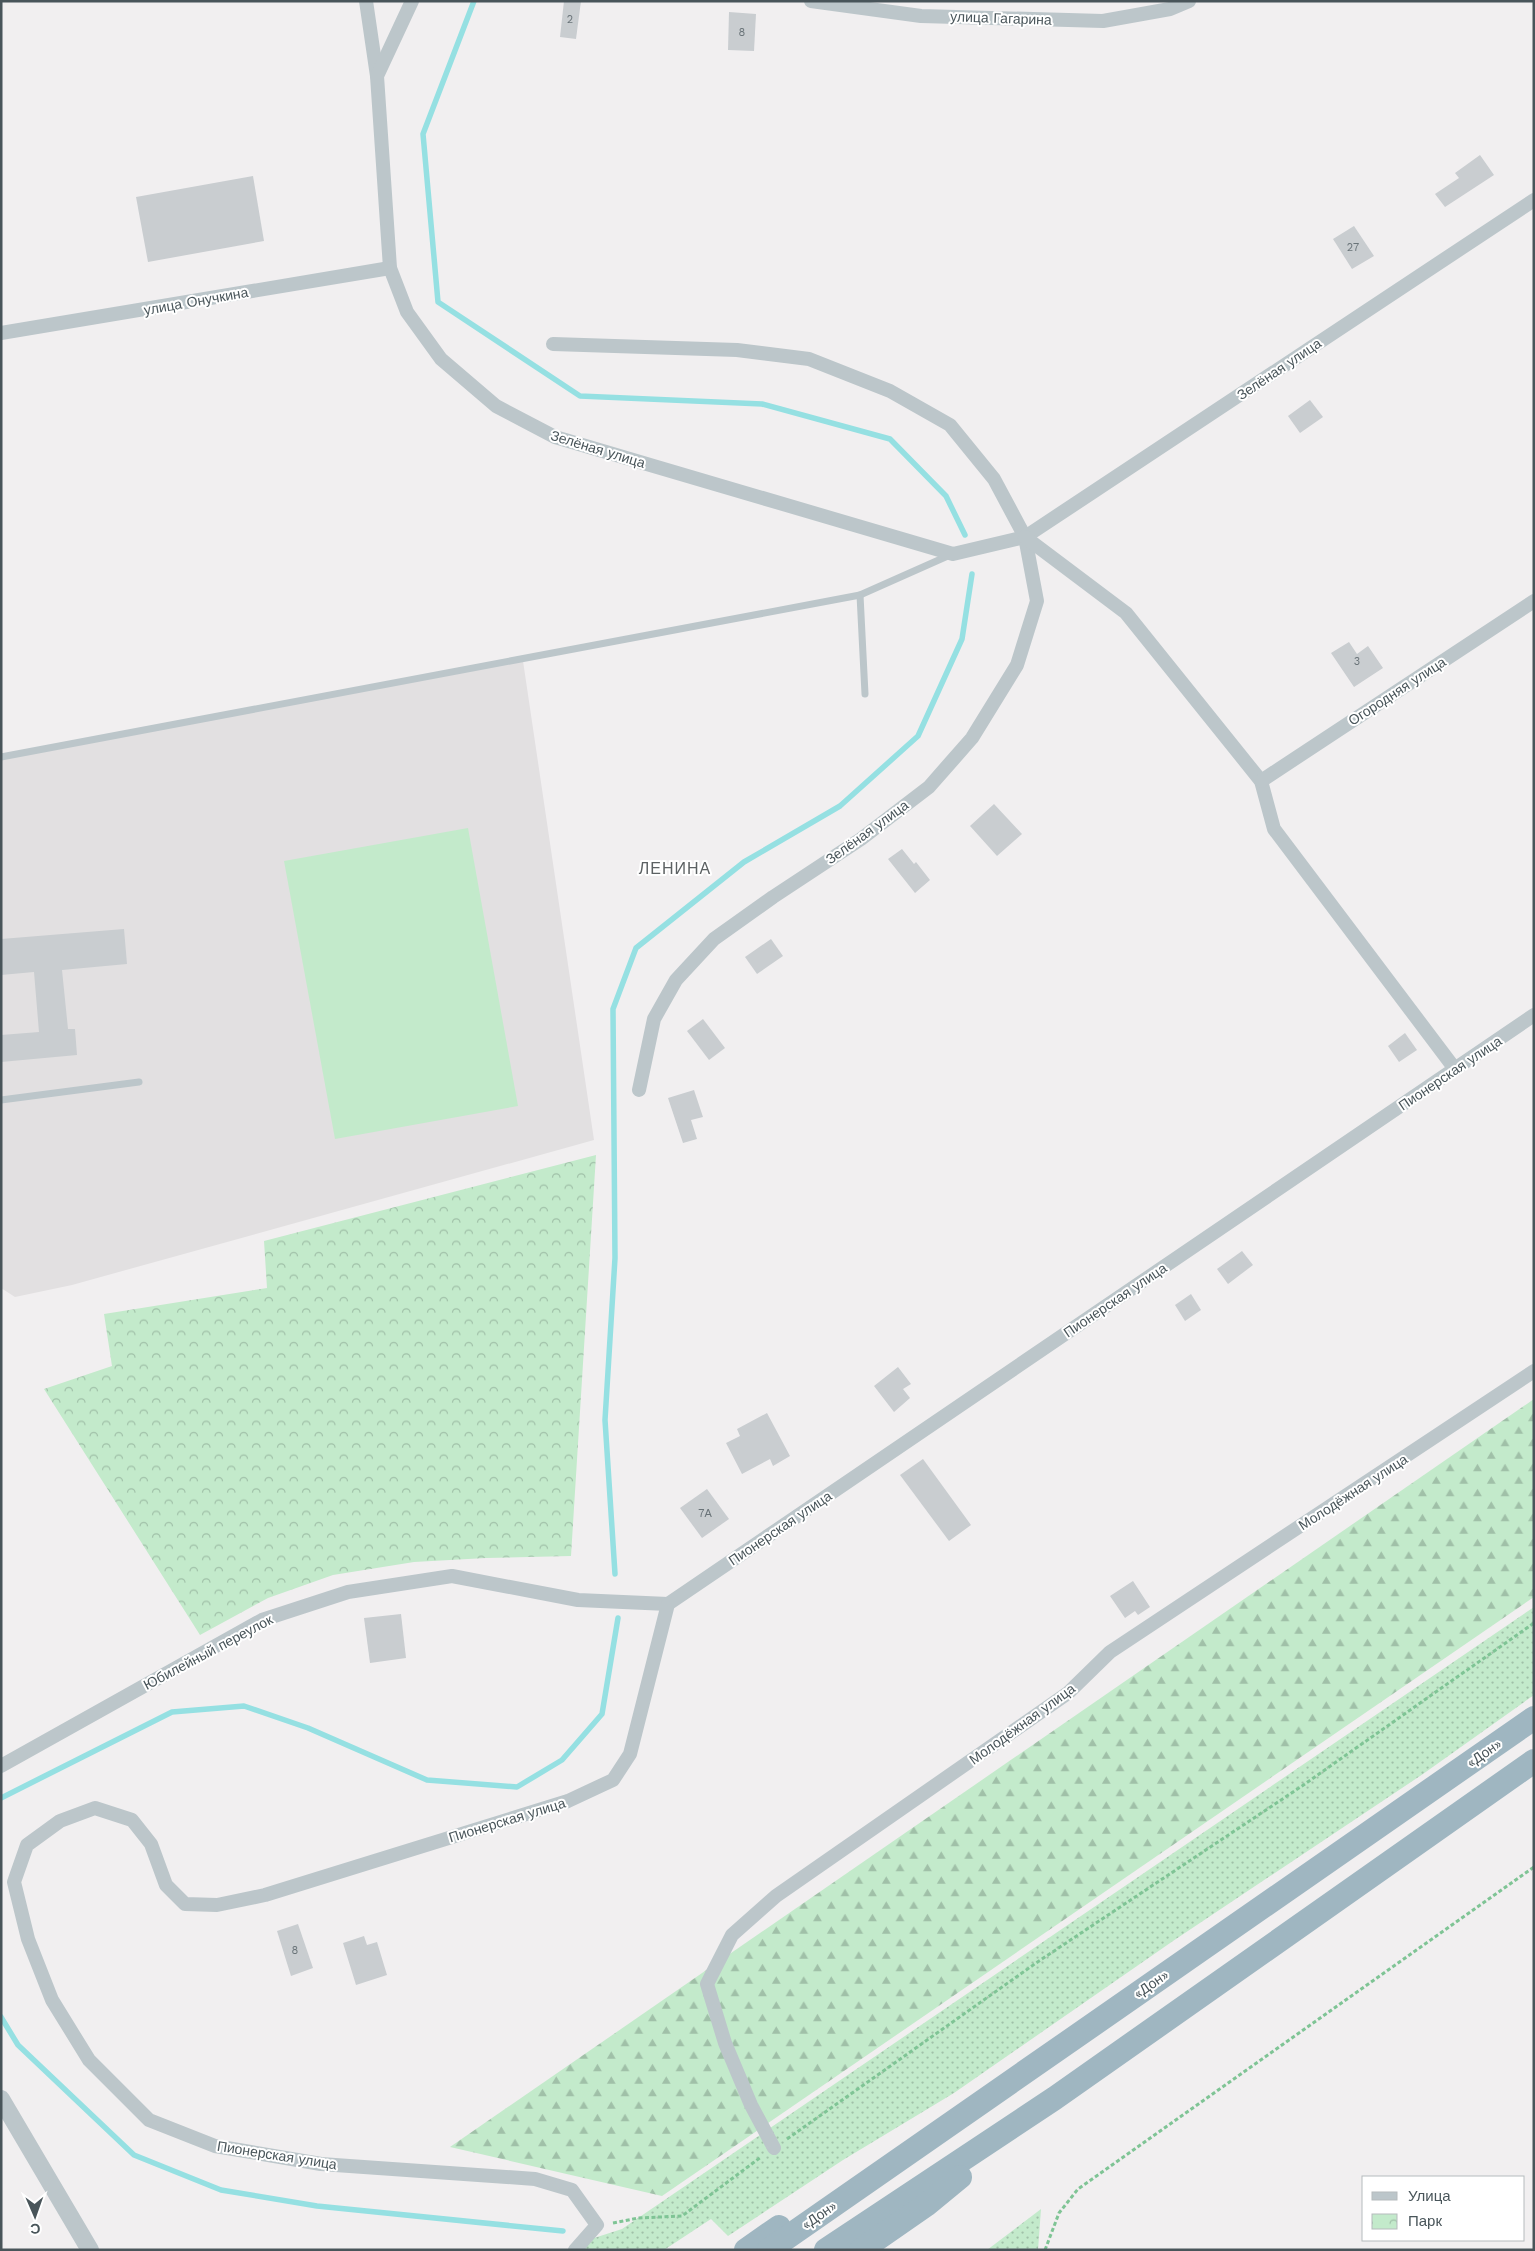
<svg xmlns="http://www.w3.org/2000/svg" width="1535" height="2251" viewBox="0 0 1535 2251" font-family="'Work Sans',sans-serif">
  <style>
    .education { fill: #e2e0e1 }
    .grass { fill: url(#grass-dots) }
    .forest { fill: url(#forest-firs) }
    .park { fill: url(#park-crowns) }
    .pitch { fill: #c3eacb }
    .lines { fill: none; stroke-linecap: round; stroke-linejoin: round }
    .stream { stroke: #95e0e2; stroke-width: 5.5 }
    .building { fill: #c9cdd0 }
    .path { stroke: #7fc495; stroke-width: 3; stroke-dasharray: 4 2.5; stroke-linecap: butt }
    .service { stroke: #bcc6ca; stroke-width: 7 }
    .minor { stroke: #bcc6ca; stroke-width: 14 }
    .tertiary { stroke: #bcc6ca; stroke-width: 18 }
    .trunk { stroke: #9fb6c1; stroke-width: 24 }
    .labels { text-anchor: middle; stroke-width: 4; stroke-linejoin: round; paint-order: stroke }
    .number-label { font-size: 11px; fill: #697378 }
    .street-label { font-size: 14px; fill: #49555a; stroke: #fff }
    .quarter-label { font-size: 16px; letter-spacing: 1px; fill: #5c6163; stroke: #fff }
  </style>
  <defs>
    <pattern id="grass-dots" width="8" height="8" patternUnits="userSpaceOnUse" patternTransform="scale(1.25)"><rect width="8" height="8" fill="#c3eacb"/><path d="M2 2h.1M6 6h.1" fill="none" stroke="#a0c0a8" stroke-width="1.8" stroke-linecap="round"/></pattern>
    <pattern id="forest-firs" width="22" height="20" patternUnits="userSpaceOnUse" patternTransform="scale(1.25)"><rect width="22" height="20" fill="#c3eacb"/><path d="M5 1l3.5 6h-7zM16 11l3.5 6h-7z" fill="#a0c0a8"/></pattern>
    <pattern id="park-crowns" width="20" height="18" patternUnits="userSpaceOnUse" patternTransform="scale(1.25)"><rect width="20" height="18" fill="#c3eacb"/><path d="M2 6a3 3 0 1 1 6 0M12 15a3 3 0 1 1 6 0" fill="none" stroke="#a0c0a8"/></pattern>
  </defs>
  <rect width="100%" height="100%" fill="#f1eff0"/>
  <polygon class="education" points="523,661 594,1140 72,1285 15,1297 1,1288 1,754"/>
  <g class="grass">
    <polygon points="1534,1607 1534,1695 1423,1774 1173,1941 954,2093 843,2160 728,2236 711,2219 664,2250 582,2250 594,2238 622,2229"/>
    <polygon points="1041,2209 1038,2250 987,2250"/>
  </g>
  <polygon class="forest" points="1534,1399 1534,1597 662,2196 450,2147"/>
  <polygon class="park" points="596,1155 571,1556 486,1558 414,1562 333,1575 268,1598 200,1635 44,1389 112,1366 104,1314 267,1288 264,1241"/>
  <polygon class="pitch" points="468,828 518,1106 335,1139 284,861"/>
  <g class="lines">
    <g class="stream">
      <polyline points="474,1 423,134 438,302 580,396 762,404 890,439 946,496 965,535"/>
      <polyline points="615,1574 605,1420 615,1258 613,1009 636,948 744,862 840,806 918,736 962,639 972,574"/>
      <polyline points="1,1798 172,1712 244,1706 308,1728 427,1780 517,1787 562,1760 602,1714 618,1618"/>
      <polyline points="1,2017 18,2045 134,2155 221,2190 317,2206 563,2231"/>
    </g>
  </g>
  <g class="building">
    <polygon points="564,1 581,1 576,39 560,37"/>
    <polygon points="729,12 756,14 754,51 728,50"/>
    <polygon points="1480,155 1494,175 1445,207 1435,194 1459,178 1455,173"/>
    <polygon points="253,176 264,241 148,262 136,197"/>
    <polygon points="1354,226 1374,256 1352,269 1333,239"/>
    <polygon points="1310,400 1323,417 1300,433 1288,416"/>
    <polygon points="1349,642 1357,654 1368,646 1383,668 1354,687 1331,653"/>
    <polygon points="994,804 1022,834 997,856 970,826"/>
    <polygon points="902,849 914,864 916,862 930,880 915,893 888,859"/>
    <polygon points="124,929 127,964 62,970 68,1029 75,1029 77,1055 1,1062 1,1035 39,1032 34,972 1,975 1,939"/>
    <polygon points="771,939 783,956 757,974 745,957"/>
    <polygon points="703,1019 725,1048 709,1060 687,1031"/>
    <polygon points="1405,1033 1417,1050 1399,1062 1388,1046"/>
    <polygon points="694,1090 703,1117 691,1120 697,1139 683,1143 668,1098"/>
    <polygon points="1242,1251 1253,1265 1228,1284 1217,1269"/>
    <polygon points="1191,1294 1201,1310 1185,1321 1175,1305"/>
    <polygon points="898,1367 911,1384 903,1389 910,1398 894,1412 874,1386"/>
    <polygon points="767,1413 790,1456 773,1466 770,1459 742,1474 726,1443 740,1436 737,1429"/>
    <polygon points="923,1459 971,1525 949,1541 900,1475"/>
    <polygon points="707,1489 729,1519 702,1538 680,1508"/>
    <polygon points="1133,1581 1150,1607 1138,1615 1135,1611 1125,1618 1110,1596"/>
    <polygon points="401,1614 406,1658 370,1663 364,1618"/>
    <polygon points="298,1924 313,1968 291,1976 277,1931"/>
    <polygon points="364,1936 367,1945 377,1942 387,1975 356,1985 343,1943"/>
  </g>
  <g class="lines">
    <g class="path">
      <polyline points="787,2139 1036,1963 1302,1786 1534,1623"/>
      <polyline points="613,2223 638,2218 682,2216 761,2157"/>
      <polyline points="1045,2250 1059,2213 1078,2189 1534,1867"/>
    </g>
    <g class="service">
      <polyline points="860,595 865,694"/>
      <polyline points="1,757 860,595 950,555"/>
      <polyline points="1,1100 139,1082"/>
    </g>
    <g class="minor">
      <polyline points="366,1 377,76"/>
      <polyline points="412,1 377,76 390,268 407,312 441,359 496,406 555,437 953,554 1025,537 1534,200"/>
      <polyline points="811,1 921,16 1103,21 1170,9 1189,1"/>
      <polyline points="1,333 390,268"/>
      <polyline points="553,344 737,350 809,359 890,391 950,425 994,479 1025,537 1037,601 1017,665 972,738 929,787 861,839 773,897 714,939 676,980 654,1019 639,1090"/>
      <polyline points="1025,537 1126,613 1261,781 1274,829 1455,1069"/>
      <polyline points="1261,781 1534,601"/>
      <polyline points="1,1766 262,1620 348,1592 452,1576 578,1600 668,1604"/>
      <polyline points="774,2148 751,2105 725,2043 707,1984 732,1935 776,1896 1068,1693 1110,1652 1534,1371"/>
      <polyline points="575,2250 597,2225 572,2190 535,2179 321,2164 215,2146 149,2120 89,2060 52,2000 28,1939 14,1882 27,1845 60,1821 95,1808 132,1820 151,1844 166,1885 185,1904 217,1905 265,1895 568,1801 613,1780 630,1754 668,1604 1534,1015"/>
    </g>
    <polyline class="tertiary" points="1,2099 90,2250"/>
    <g class="trunk">
      <polyline points="746,2250 779,2227"/>
      <polyline points="769,2250 1534,1718"/>
      <polyline points="826,2250 1055,2098 1534,1761"/>
      <polyline points="861,2250 926,2205 960,2177"/>
    </g>
  </g>
  <g class="labels">
    <g class="number-label">
      <text x="570" y="23">2</text>
      <text x="742" y="36">8</text>
      <text x="1353" y="251">27</text>
      <text x="1357" y="665">3</text>
      <text x="705" y="1517">7А</text>
      <text x="295" y="1954">8</text>
    </g>
    <g class="street-label">
      <text transform="translate(1001 18) rotate(2)" y="5">улица Гагарина</text>
      <text transform="translate(196 301) rotate(-10)" y="5">улица Онучкина</text>
      <text transform="translate(1279 369) rotate(-34)" y="5">Зелёная улица</text>
      <text transform="translate(598 449) rotate(17)" y="5">Зелёная улица</text>
      <text transform="translate(1397 691) rotate(-33)" y="5">Огородняя улица</text>
      <text transform="translate(867 832) rotate(-36)" y="5">Зелёная улица</text>
      <text transform="translate(1450 1073) rotate(-34)" y="5">Пионерская улица</text>
      <text transform="translate(1115 1300) rotate(-34)" y="5">Пионерская улица</text>
      <text transform="translate(1353 1492) rotate(-33)" y="5">Молодёжная улица</text>
      <text transform="translate(780 1528) rotate(-34)" y="5">Пионерская улица</text>
      <text transform="translate(208 1652) rotate(-28)" y="5">Юбилейный переулок</text>
      <text transform="translate(1022 1724) rotate(-36)" y="5">Молодёжная улица</text>
      <text transform="translate(1484 1753) rotate(-35)" y="5">«Дон»</text>
      <text transform="translate(507 1820) rotate(-17)" y="5">Пионерская улица</text>
      <text transform="translate(1151 1984) rotate(-35)" y="5">«Дон»</text>
      <text transform="translate(277 2155) rotate(9)" y="5">Пионерская улица</text>
      <text transform="translate(819 2215) rotate(-35)" y="5">«Дон»</text>
    </g>
    <g class="quarter-label">
      <text x="675" y="874">ЛЕНИНА</text>
    </g>
  </g>
  <rect width="1535" height="2251" fill="none" stroke="#49555a" stroke-width="5"/>
  <rect x="1362" y="2176" width="162" height="65" fill="#ffffff" stroke="#b6bbbd"/>
  <rect x="1372" y="2192" width="25" height="8" fill="#bcc6ca" stroke="#b6bbbd"/>
  <text x="1408" y="2201" font-size="15" fill="#49555a">Улица</text>
  <rect x="1372" y="2214" width="25" height="15" fill="url(#park-crowns)" stroke="#b6bbbd"/>
  <text x="1408" y="2226" font-size="15" fill="#49555a">Парк</text>
  <g transform="translate(35 2216) rotate(178)" stroke="#ffffff" stroke-width="4" paint-order="stroke">
  <path d="M0-4L9 19L0 12L-9 19Z" fill="#49555a"/>
  <text y="-8" font-size="14" font-weight="bold" text-anchor="middle" fill="#49555a">С</text>
  </g>
</svg>
